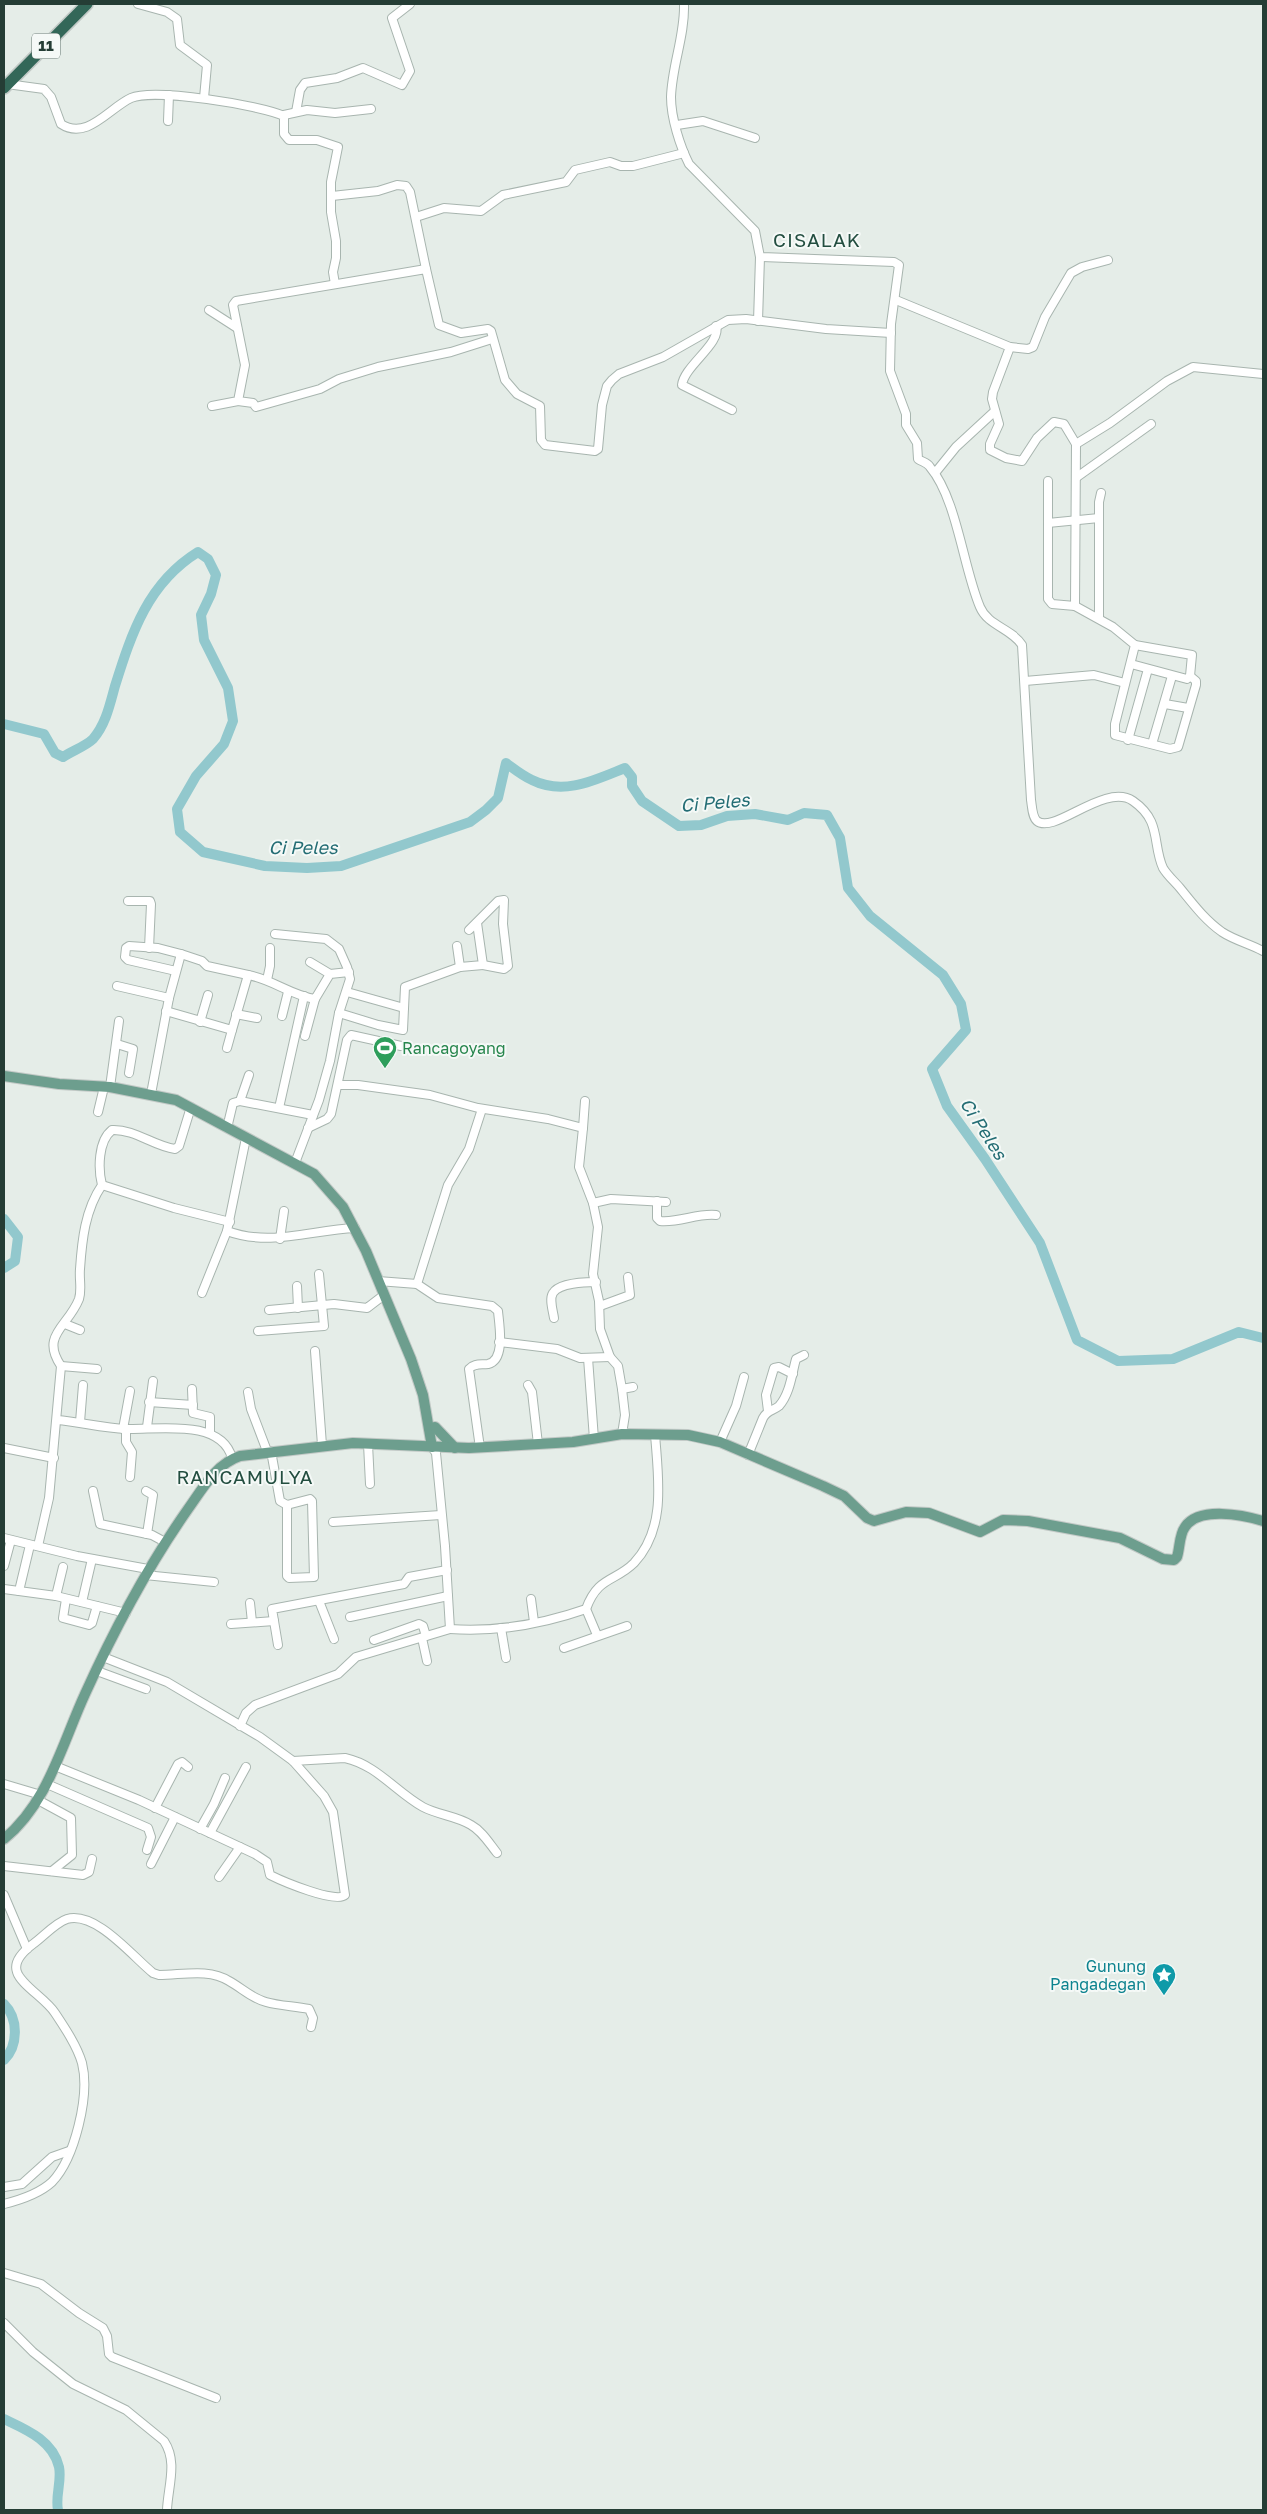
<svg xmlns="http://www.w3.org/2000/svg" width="1267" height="2514" viewBox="0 0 1267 2514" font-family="'Golos Text',sans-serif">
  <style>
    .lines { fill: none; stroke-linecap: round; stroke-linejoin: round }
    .river { stroke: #92c8cd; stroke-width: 10 }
    .minor-casing { stroke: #a8b5af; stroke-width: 10 }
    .major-casing { stroke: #c2c9c6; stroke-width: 12 }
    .highway-casing { stroke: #c2c9c6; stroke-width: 14 }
    .minor { stroke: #fff; stroke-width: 8 }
    .major { stroke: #6d9e8e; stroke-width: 10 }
    .highway { stroke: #336758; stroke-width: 11 }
    .labels { text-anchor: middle; stroke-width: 4; stroke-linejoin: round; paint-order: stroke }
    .shield { fill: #f5f9f7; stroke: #63756f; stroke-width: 1 }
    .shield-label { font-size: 15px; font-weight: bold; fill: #253d35 }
    .leisure-label { font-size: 16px; fill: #27864d; stroke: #f5f9f7; text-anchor: start }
    .culture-label { font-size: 16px; fill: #0d838f; stroke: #f5f9f7; text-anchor: end }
    .water-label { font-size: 18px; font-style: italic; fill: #246d74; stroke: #f5f9f7 }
    .quarter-label { font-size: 19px; letter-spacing: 1px; fill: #234e40; stroke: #f5f9f7 }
  </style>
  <rect width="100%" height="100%" fill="#e5ede8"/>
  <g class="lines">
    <g class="river">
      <path d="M4,724L44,734L55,753L63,757C72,751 86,746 93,739C106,724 110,704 115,686C132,632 148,583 198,552L208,559L216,575L211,594L201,615L204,640L228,688L233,721L224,744L196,776L177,809L180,832L203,852L265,866L307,868L341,866L470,822L486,810L498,798L506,763C514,769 523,776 532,780C564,796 595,780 625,768L632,777V786L642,801L679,826L701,825L727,816L755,814L788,820L804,813L827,815L840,838L848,888L870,916L943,975L961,1004L966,1030L932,1069L947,1106L985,1159L1040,1243L1077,1340L1118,1361L1173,1359L1239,1332L1263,1338"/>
      <polyline points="4,1219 18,1237 15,1261 4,1268"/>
      <path d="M4,2004C19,2019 18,2046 4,2060"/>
      <path d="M4,2419C25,2429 53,2440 59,2467C62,2481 55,2496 58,2510"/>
    </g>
    <g class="minor-casing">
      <g id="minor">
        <polyline points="138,4 167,12 177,19 180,45 207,65 204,98"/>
        <path d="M684,4C685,36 672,65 671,97C671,118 680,146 689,164L755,231L760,257L894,262L899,265L891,324L890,371L906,414V425L917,443L918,459C922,462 927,462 930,467C957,499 963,567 980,607C988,626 1011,628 1022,645L1031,800C1032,805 1032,817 1037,821C1054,835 1105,782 1133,801C1162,821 1152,844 1163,868C1167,875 1175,882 1180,888C1193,904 1205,920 1222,932C1234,940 1250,944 1263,951"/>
        <path d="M7,84L44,89L51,97L61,124C87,141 109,108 131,98C154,88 260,105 284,116V134L289,140H317L338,147L331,182V212L336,241V258L333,272L335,284"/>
        <polyline points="296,112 300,90 305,83 337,78 363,68 402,85 410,71 392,18 410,4"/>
        <polyline points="284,115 307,110 335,113 371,109"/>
        <polyline points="168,121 169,95"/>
        <polyline points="677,125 703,121 755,138"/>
        <polyline points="332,196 378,191 397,185 406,186 410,192 426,269"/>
        <polyline points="416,217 444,208 481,211 503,195 566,182 575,170 610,162 621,166 633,166 684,153"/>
        <polyline points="896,300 1010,347 993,392 992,399 999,424 990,444 990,450 1006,458 1022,461 1037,438 1054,422 1064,424 1076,444 1075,606 1113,627 1135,645 1115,724 1115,735 1170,749 1178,747 1196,685 1196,681 1190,676"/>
        <polyline points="209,310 237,328"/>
        <polyline points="758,321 760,257"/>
        <path d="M716,326C722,343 684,366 682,385L732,410"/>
        <polyline points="1010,347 1028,349 1033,347 1045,317 1071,273 1082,267 1108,260"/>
        <polyline points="238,401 253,403 256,407 320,389 339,379 378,367 451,352 492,339"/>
        <polyline points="212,406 238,401 245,365 233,305 236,301 426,269 439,325 461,333 488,329 491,331 505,380 517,394 540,406 541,440 545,445 595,451 598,449 602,405 607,386 612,380 619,374 663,357 728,320 746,319 826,329 891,333"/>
        <polyline points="1076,444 1110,423 1167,381 1193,367 1263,374"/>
        <polyline points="935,473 956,447 995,411"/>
        <polyline points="1077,477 1151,424"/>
        <polyline points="1048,481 1048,599 1052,604 1075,606"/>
        <polyline points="1048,523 1099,518"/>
        <polyline points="1099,618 1099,502 1101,493"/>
        <polyline points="1131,664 1187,679 1190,676 1192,655 1135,645"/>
        <polyline points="1025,681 1094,675 1125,683"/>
        <polyline points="1165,704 1188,708"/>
        <polyline points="1128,740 1148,669"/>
        <polyline points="1152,744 1172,676"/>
        <polyline points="128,901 150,901 151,904 149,948"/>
        <polyline points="469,930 498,901 504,900 503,924 508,966 504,969 483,965"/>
        <polyline points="275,934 326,939 339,949 347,967 350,979 339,1013 330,1061 319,1100 295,1163"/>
        <polyline points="457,946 460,967"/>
        <polyline points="181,954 202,961 207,966 248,975"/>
        <polyline points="310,962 330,974"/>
        <polyline points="267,980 270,966 270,948"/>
        <polyline points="117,986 169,998"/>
        <polyline points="347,992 404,1008"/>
        <path d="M166,1011L232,1030L248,975C272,979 290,995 315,999L330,974L349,972"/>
        <polyline points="339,1013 378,1025 403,1030 405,987 460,967 483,965 477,923"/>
        <polyline points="236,1014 257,1018"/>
        <polyline points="282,1016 288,992"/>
        <polyline points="200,1022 208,995"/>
        <polyline points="305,1036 315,999"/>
        <polyline points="117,1044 133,1049 129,1073"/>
        <polyline points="227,1048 232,1030"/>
        <polyline points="338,1085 358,1085 430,1095 478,1108 548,1119 583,1128 579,1167 593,1203 598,1227 593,1274 599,1301 600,1329 610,1357 618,1366 622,1389 633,1387"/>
        <polyline points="110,1087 119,1021"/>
        <polyline points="151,1094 169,998 181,954 158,948 129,946 126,948 125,957 128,960 176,971"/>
        <polyline points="240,1101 313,1115"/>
        <polyline points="279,1108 304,996"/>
        <polyline points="98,1112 104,1087"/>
        <polyline points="227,1128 233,1103 240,1101 249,1075"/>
        <polyline points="308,1128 327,1119 331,1114 347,1040 351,1035 401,1046"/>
        <polyline points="583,1128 585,1101"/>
        <path d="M246,1138L227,1231C270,1247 311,1230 355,1228"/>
        <polyline points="102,1185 174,1208 230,1222"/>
        <path d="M657,1201V1218L660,1221C679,1223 697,1213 716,1215"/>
        <polyline points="593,1203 611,1199 666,1202"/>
        <polyline points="280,1239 284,1211"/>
        <polyline points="378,1281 417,1284"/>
        <polyline points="297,1286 298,1308"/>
        <polyline points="202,1293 227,1231"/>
        <polyline points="600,1306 630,1295 628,1277"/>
        <polyline points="269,1310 334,1304 367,1308 384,1295"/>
        <path d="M554,1318C553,1311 549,1299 553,1293C559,1283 585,1282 596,1282"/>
        <polyline points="65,1324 80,1330"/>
        <polyline points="258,1331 324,1326 319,1274"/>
        <polyline points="499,1342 557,1349 580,1358 610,1357"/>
        <polyline points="315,1351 322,1445"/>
        <polyline points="588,1358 594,1439"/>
        <polyline points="61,1366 97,1369"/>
        <polyline points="528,1385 532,1392 538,1444"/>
        <polyline points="192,1389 193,1413 210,1417 210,1433"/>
        <polyline points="248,1392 251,1409 267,1451"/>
        <polyline points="149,1402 193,1405"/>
        <polyline points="768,1411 766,1395 774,1368 779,1367 793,1374"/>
        <path d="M57,1420C80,1422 103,1428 126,1429C158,1430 221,1418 232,1458"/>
        <polyline points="80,1422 83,1385"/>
        <polyline points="147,1427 153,1381"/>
        <polyline points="123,1429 130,1391"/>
        <polyline points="126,1429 126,1442 132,1452 130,1477"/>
        <polyline points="622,1434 625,1415 622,1389"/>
        <polyline points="720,1442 736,1406 744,1377"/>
        <polyline points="368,1444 370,1484"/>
        <path d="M432,1447L436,1453L445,1546L450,1629C495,1632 543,1624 586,1609C598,1576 615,1582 634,1563C667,1528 658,1477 655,1434"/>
        <polyline points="4,1448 54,1458"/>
        <path d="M480,1448L469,1369C474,1363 481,1365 488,1364C506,1360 499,1324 498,1311L492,1306L438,1298L417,1284L448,1185L469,1149L482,1109"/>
        <polyline points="271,1451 280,1501 287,1505 310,1499 312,1501 314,1577 289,1578 287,1576 287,1505"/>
        <path d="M748,1455L763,1418C767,1410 773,1411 779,1406C790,1394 792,1373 796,1359L804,1355"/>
        <polyline points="93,1491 100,1524 152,1535 165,1542"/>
        <polyline points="146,1491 153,1495 147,1534"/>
        <polyline points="333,1522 441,1515"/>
        <polyline points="4,1538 77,1556 148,1569"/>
        <path d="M38,1546L49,1498L61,1366C40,1335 68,1327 79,1299C82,1289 79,1280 80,1269C82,1240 85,1210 102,1185C98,1169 98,1141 112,1130C135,1129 153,1146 175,1149L179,1146L191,1107"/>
        <polyline points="4,1566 11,1540"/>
        <polyline points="145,1575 214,1582"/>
        <polyline points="4,1589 56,1596 126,1613"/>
        <polyline points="19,1591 30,1545"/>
        <polyline points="56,1596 63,1567"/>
        <polyline points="66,1599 63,1618 89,1625 92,1623 97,1606"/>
        <polyline points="531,1599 534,1622"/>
        <polyline points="319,1601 334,1639"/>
        <polyline points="82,1602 92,1559"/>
        <polyline points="250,1603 252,1622"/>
        <polyline points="586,1609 597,1635"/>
        <polyline points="350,1617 448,1596"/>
        <polyline points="231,1624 274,1621"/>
        <polyline points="501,1628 506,1658"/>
        <polyline points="422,1638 427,1661"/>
        <polyline points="374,1640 419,1624 423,1626 426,1636"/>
        <polyline points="278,1645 272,1609 404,1584 409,1577 447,1570"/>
        <polyline points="564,1648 627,1626"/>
        <polyline points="97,1671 146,1689"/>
        <polyline points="240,1726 246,1713 255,1705 338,1674 356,1657 450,1629"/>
        <path d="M293,1761L345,1758C377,1765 396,1792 423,1807C438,1815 457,1816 471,1825C482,1831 489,1843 497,1853"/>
        <path d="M55,1766L139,1800L255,1854L267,1862L270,1875C282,1881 336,1904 345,1895L333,1812L324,1796L293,1761L260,1737L167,1682L103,1657"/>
        <polyline points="4,1784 41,1795"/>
        <polyline points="47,1784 148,1828 151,1837 147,1850"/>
        <polyline points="38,1800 71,1818 72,1855 52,1871"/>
        <polyline points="155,1808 178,1764 182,1762 188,1767"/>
        <polyline points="200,1829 214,1804 225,1778"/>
        <polyline points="210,1833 246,1767"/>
        <polyline points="151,1864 175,1817"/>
        <polyline points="4,1866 83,1875 89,1872 92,1859"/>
        <polyline points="219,1877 240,1847"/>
        <polyline points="4,1895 27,1949"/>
        <polyline points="4,2187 22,2184 52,2157 69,2151"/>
        <path d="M4,2204C20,2200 39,2194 52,2182C75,2158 90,2095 82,2063C77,2046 65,2028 55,2013C46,1999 21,1985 17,1972C13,1961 25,1950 33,1944C43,1937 55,1923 67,1919C96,1911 132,1956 153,1973L159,1975C182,1975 209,1968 229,1981C242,1988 251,1998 266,2002C280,2006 295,2006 309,2009L313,2018L311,2027"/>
        <polyline points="4,2273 41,2284 79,2313 103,2328 107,2336 109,2354 112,2357 216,2398"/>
        <path d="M4,2323L33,2352L73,2384L126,2410L164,2441C178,2462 168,2486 167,2510"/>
      </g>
    </g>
    <g class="major-casing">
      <g id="major">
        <polyline points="4,1076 59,1084 110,1087 176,1100 314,1174 343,1207 366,1251 411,1359 423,1395 432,1447"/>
        <polyline points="435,1427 455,1448"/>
        <path d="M4,1839C48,1803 62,1744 85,1694C114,1630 148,1566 188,1509C203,1488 216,1464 240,1456L353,1443L469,1448L573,1442L622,1434L688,1435L720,1442L823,1486L844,1496L867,1518L874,1521L906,1512L929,1513L980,1532L1003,1520L1028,1521L1120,1538L1163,1559L1174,1560L1177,1557C1180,1548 1179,1535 1185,1527C1199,1506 1243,1515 1263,1521"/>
      </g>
    </g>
    <g class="highway-casing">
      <polyline id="highway" points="4,88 87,4"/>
    </g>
    <use href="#minor" class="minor"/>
    <use href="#major" class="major"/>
    <use href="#highway" class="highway"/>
  </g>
  <defs>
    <g id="stadium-pin" transform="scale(1.25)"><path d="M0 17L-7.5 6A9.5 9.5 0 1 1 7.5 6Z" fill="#2e9e5b" stroke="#f5f9f7"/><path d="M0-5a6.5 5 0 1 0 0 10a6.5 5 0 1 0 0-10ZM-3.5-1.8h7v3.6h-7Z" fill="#fff"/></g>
    <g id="sight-pin" transform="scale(1.25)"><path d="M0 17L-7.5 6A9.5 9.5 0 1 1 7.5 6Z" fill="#0f9aa8" stroke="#f5f9f7"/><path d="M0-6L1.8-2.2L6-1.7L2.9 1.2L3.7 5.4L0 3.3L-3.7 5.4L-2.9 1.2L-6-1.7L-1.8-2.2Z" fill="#fff"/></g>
  </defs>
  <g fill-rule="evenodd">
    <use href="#stadium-pin" x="385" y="1048"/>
    <use href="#sight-pin" x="1164" y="1975"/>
  </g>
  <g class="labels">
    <rect class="shield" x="32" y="33.5" width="28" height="25" rx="4"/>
    <g class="shield-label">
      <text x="46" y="51">11</text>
    </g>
    <g class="leisure-label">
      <text x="402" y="1054">Rancagoyang</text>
    </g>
    <g class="culture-label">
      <text x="1146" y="1972">Gunung<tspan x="1146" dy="18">Pangadegan</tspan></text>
    </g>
    <g class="water-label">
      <text transform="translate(715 803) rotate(-5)" y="6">Ci Peles</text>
      <text x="303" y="854">Ci Peles</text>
      <text transform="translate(983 1129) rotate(57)" y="6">Ci Peles</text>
    </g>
    <g class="quarter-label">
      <text x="817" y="247">CISALAK</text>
      <text x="245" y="1484">RANCAMULYA</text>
    </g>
  </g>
  <rect width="1267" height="2514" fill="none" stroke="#253d35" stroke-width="10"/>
</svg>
